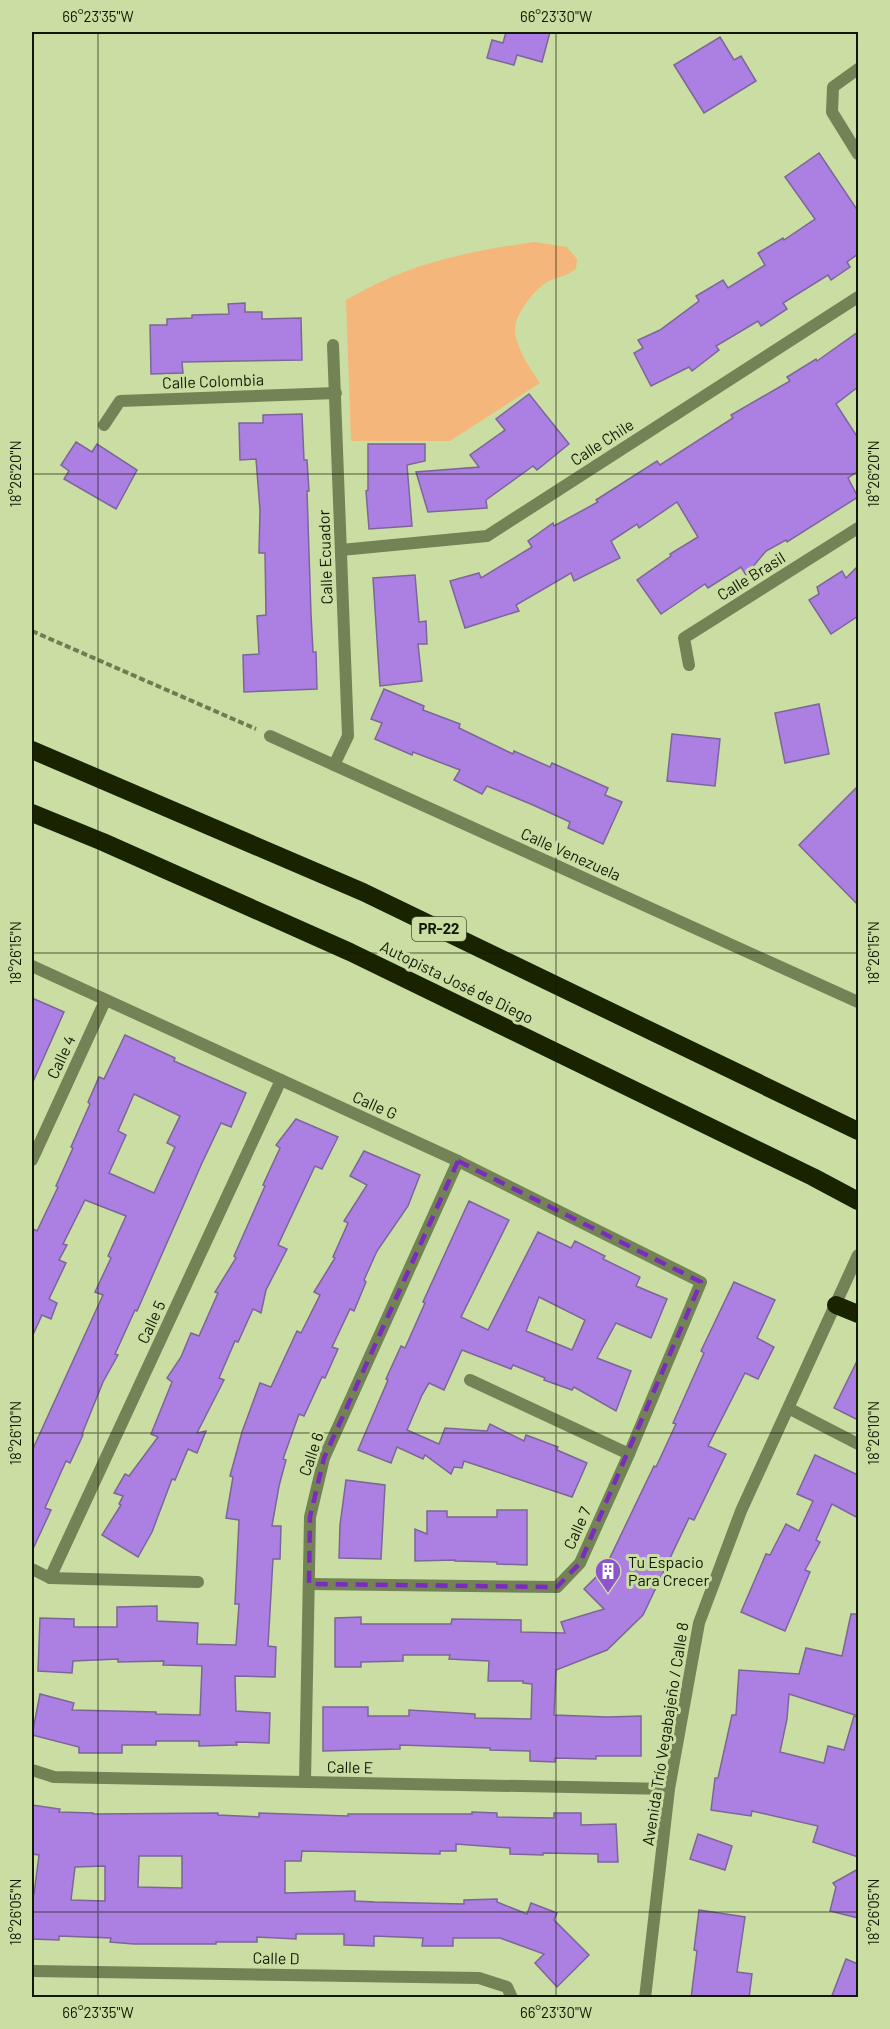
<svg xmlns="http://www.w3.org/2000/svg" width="890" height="2029" viewBox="0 0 890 2029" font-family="Barlow,sans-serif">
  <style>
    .green { fill: #f5b67c }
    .building { fill: #ac7fe3; stroke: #7c6699; stroke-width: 1.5; fill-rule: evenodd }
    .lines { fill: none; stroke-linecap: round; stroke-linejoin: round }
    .path { stroke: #6e7c53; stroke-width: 4; stroke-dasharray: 6 3; stroke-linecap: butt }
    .minor { stroke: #748356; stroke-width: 12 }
    .tertiary { stroke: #748356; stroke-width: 12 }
    .motorway { stroke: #192300; stroke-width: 18 }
    .marked { fill: none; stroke: #7b2cbf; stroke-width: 4.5; stroke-dasharray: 12 8; stroke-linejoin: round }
    .ticks { fill: none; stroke: #121903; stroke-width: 1.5; stroke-opacity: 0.45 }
    .labels { text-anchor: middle; stroke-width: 6; stroke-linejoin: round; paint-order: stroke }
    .shield { fill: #cadea3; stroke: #495433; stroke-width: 1.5 }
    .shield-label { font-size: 15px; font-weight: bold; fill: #121903 }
    .street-label { font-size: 16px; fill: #121903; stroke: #cadea3 }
    .poi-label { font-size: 16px; fill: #121903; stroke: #cadea3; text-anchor: start }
    .neatline { fill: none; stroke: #121903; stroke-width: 2 }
    .ticks-label { font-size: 15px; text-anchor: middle; fill: #121903 }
  </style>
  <rect width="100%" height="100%" fill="#cadea3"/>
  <path class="green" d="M534,242L567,247L577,259L576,269C565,277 557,277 547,282C534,290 516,313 515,328C514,345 531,370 540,383L450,441H351L346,300C407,264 464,252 534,242Z"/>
  <g class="building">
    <polygon points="506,32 550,32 542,62 517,55 514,65 487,58 492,40 503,43"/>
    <polygon points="720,37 734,60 741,56 756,81 704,113 674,65"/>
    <polygon points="819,153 858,211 858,254 847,262 850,267 831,280 828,275 783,303 787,309 761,326 758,321 716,346 719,350 692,371 689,367 651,386 634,353 643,348 638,340 660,330 699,301 696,296 723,280 728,288 765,265 758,253 783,238 784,240 815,219 785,177"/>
    <polygon points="245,303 245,312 262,312 262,319 301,318 302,360 182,362 183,373 151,374 150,325 167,325 167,319 192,318 192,315 229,314 228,304"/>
    <polygon points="858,332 858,387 836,404 858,438 858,471 848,478 858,497 787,542 786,540 766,551 746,575 741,567 708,588 705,584 661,614 637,580 671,556 670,554 698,537 677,502 639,528 637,524 611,541 620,558 574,581 571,573 516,605 519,611 465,628 450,581 479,573 481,578 532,547 528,541 553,523 554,526 598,502 596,500 657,461 660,465 733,418 731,415 790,381 787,377 816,359 817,361"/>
    <polygon points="529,394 569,444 537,470 533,466 486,500 487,508 428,512 416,472 479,467 470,455 505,430 496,419"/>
    <polygon points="302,414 304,460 307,460 309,491 307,491 311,614 313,652 316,652 317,689 244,692 243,655 259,654 257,616 266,615 265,553 259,553 260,510 256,459 240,460 239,423 263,423 263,415"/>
    <polygon points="76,442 92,452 97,444 137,470 116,509 64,479 69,471 61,465"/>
    <polygon points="368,444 425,444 425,461 407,465 412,526 369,529 366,491 368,490"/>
    <polygon points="858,566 858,616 831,634 809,600 819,594 817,587 842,571 846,578"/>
    <polygon points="415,575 419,622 426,621 427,644 418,644 422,681 380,686 373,578"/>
    <polygon points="384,689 424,706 423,710 460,724 459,728 513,754 514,751 550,767 552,763 608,788 605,795 622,802 603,844 568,828 570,822 533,805 487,786 482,794 454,780 460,770 413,752 412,755 375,739 382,723 371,719"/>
    <polygon points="819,704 829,754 785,763 775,713"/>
    <polygon points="672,734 720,739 715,786 667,781"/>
    <polygon points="858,786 858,905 799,845"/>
    <polygon points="32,998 64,1012 32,1084"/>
    <path d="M125,1035L175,1058L174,1061L246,1093L231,1127L221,1123L202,1163L137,1311L135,1310L115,1354L118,1355L103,1382L82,1434L83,1435L70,1463L66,1461L45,1508L51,1510L32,1551V1451L103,1295L95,1292L111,1258L108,1256L126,1216L85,1200L63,1244L67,1245L59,1260L66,1263L49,1299L57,1303L51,1319L42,1315L32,1337V1228L37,1231L58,1187L56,1186L73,1148L71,1147L90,1104L88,1102L99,1077L104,1079ZM134,1094L180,1116L167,1143L175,1147L154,1193L109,1173L126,1135L118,1131Z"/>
    <polygon points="296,1119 338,1137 322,1169 315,1166 278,1245 287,1249 266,1290 261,1313 253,1309 238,1342 235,1341 219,1378 224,1380 197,1433 206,1431 197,1453 188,1449 175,1480 172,1479 152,1532 138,1557 102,1535 121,1505 119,1504 123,1496 114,1493 125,1474 129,1476 158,1437 151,1434 172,1382 167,1378 181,1357 191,1333 199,1336 218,1293 215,1292 236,1258 234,1256 265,1186 263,1185 280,1148 276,1145"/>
    <polygon points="364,1151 420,1175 408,1206 377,1251 364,1280 366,1282 354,1311 350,1309 332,1347 338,1349 325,1378 322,1377 304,1416 299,1414 283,1459 286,1460 279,1486 272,1526 281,1526 280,1559 273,1559 268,1646 276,1647 275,1677 235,1676 236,1711 270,1713 269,1743 236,1742 237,1745 199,1746 199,1741 156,1741 156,1745 122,1745 122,1753 79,1753 79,1747 32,1735 40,1694 74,1703 72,1710 156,1712 156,1714 200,1715 202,1666 163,1665 164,1661 118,1662 118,1659 73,1661 72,1673 38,1671 40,1618 74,1619 74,1627 117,1627 117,1607 157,1606 157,1621 198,1623 197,1644 236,1645 239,1604 235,1604 239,1520 226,1518 233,1477 230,1476 242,1432 260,1383 271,1387 297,1331 301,1333 320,1295 314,1292 335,1258 333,1257 348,1223 344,1221 367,1185 350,1176"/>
    <path d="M469,1201L509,1220L461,1317L488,1330L538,1232L571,1248L575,1241L605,1256L603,1259L640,1277L636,1286L667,1299L651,1338L616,1323L597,1358L631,1371L616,1411L574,1387L572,1390L544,1380L545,1378L513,1365L511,1369L462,1350L444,1390L429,1383L422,1395L407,1430L439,1444L445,1428L487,1431L490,1424L524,1441L526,1435L558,1447L557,1450L587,1463L572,1497L464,1461L462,1468L454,1467L451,1474L425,1455L423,1459L397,1447L391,1463L358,1450L388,1380L386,1379L401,1346L405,1348L425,1303L423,1302ZM539,1297L585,1320L572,1350L526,1331Z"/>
    <polygon points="734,1282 775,1300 757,1338 774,1347 758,1379 745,1373 708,1446 726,1454 694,1520 689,1518 643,1615 607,1650 556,1670 554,1715 607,1717 641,1716 641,1756 596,1756 596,1759 555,1758 555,1762 530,1761 530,1751 490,1750 490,1748 400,1745 400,1749 323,1751 323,1707 368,1707 368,1716 409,1716 409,1710 475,1714 475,1718 531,1719 532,1684 523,1683 523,1681 488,1681 489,1661 449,1659 450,1655 403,1655 403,1661 361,1662 361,1667 335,1667 335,1618 361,1617 361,1624 451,1624 452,1619 521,1620 521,1632 565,1633 561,1622 604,1609 584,1589 605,1568 654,1466 656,1467 676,1424 673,1423 704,1353 701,1351"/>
    <polygon points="858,1359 858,1420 834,1408"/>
    <polygon points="815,1455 858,1475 858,1518 832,1504 816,1540 820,1542 805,1570 810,1572 785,1631 741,1612 766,1554 770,1555 786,1524 799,1531 813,1501 797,1494"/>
    <polygon points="346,1480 385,1485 381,1559 339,1558 340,1525"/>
    <polygon points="497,1510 527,1510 527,1565 497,1564 497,1562 455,1561 455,1560 415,1561 415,1529 427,1534 427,1511 447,1511 447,1517 497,1517"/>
    <polygon points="851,1614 858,1614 858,1716 789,1694 787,1719 780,1752 824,1763 828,1746 844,1750 854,1716 858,1717 858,1857 813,1842 818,1826 752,1811 751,1816 711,1810 715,1778 718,1778 732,1715 736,1715 739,1670 799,1674 806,1648 842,1656"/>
    <path d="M32,1805L60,1809L59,1812L93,1813V1814L218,1813V1815L259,1817V1813L348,1816V1814H472V1812L497,1813V1817L554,1818V1813H581V1825L616,1824L618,1862H598V1854L543,1853V1855L510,1854V1848L456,1844V1851H440V1854L302,1851L301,1861H285V1893L355,1891V1901L375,1902L464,1904V1900L497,1899V1902L527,1914L531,1903L557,1913L554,1920L589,1955L557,1987L535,1963L544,1954L500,1938H453V1946H422L423,1938L374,1936V1946L344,1945V1934H296V1939L257,1937V1942H216V1944H134L110,1942L111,1938L59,1936V1940L32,1939V1894H34L39,1855L32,1854ZM139,1856H182V1888L138,1887ZM105,1866V1901L71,1900L75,1867Z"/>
    <polygon points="698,1834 732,1846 725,1870 690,1859"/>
    <polygon points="858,1869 858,1918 830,1911 836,1887 833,1883"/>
    <polygon points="699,1910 745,1917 737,1972 752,1974 749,1998 691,1998 697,1951 694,1950"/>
    <polygon points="846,1959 858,1964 858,1998 831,1998"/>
  </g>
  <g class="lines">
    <polyline class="path" points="32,631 256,729"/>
    <g class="minor">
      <polyline points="858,69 833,87 832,112 858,154"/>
      <polyline points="333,345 348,736 334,765"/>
      <polyline points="104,425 120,401 336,393"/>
      <polyline points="341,550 487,536 858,297"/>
      <polyline points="689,665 684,638 858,528"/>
      <polyline points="270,736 858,1002"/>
      <polyline points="32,966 458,1161 701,1282 629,1454 580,1563 557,1587 309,1584"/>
      <polyline points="32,1160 105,1001"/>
      <polyline points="470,1380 629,1454"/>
      <polyline points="790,1409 858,1444"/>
      <polyline points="32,1569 50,1578 198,1582"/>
      <polyline points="50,1578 281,1080"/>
      <polyline points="32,1770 54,1777 669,1789"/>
      <polyline points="305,1782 310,1517 324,1458 458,1161"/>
      <polyline points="32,1971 479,1978 507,1987 512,1998"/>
    </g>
    <polyline class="tertiary" points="645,1998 669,1789 699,1623 741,1511 858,1255"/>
    <g class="motorway">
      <polyline points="32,750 363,892 858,1131"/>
      <polyline points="32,813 103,842 350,952 813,1177 858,1201"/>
      <polyline points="836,1305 858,1314"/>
    </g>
  </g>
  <path class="marked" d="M458,1161L701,1282L580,1563L557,1587L309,1584L310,1517L324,1458Z"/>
  <path class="ticks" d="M98,32V1998M556,32V1998M32,474H858M32,953H858M32,1433H858M32,1912H858"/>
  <defs>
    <g id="building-pin" transform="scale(1.35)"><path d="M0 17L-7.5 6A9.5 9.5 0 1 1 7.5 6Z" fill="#8d54cb" stroke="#cadea3"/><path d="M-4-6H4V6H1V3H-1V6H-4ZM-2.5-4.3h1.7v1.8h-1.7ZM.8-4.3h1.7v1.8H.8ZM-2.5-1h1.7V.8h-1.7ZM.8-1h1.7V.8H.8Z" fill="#fff"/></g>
  </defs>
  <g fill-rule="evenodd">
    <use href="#building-pin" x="608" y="1571"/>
  </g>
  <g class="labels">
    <rect class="shield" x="412" y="917" width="54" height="24" rx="4.5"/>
    <g class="shield-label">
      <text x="439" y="934">PR-22</text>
    </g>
    <g class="street-label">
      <text transform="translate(213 381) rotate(-2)" y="6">Calle Colombia</text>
      <text transform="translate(602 442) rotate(-33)" y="6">Calle Chile</text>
      <text transform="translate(325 557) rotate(-92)" y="6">Calle Ecuador</text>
      <text transform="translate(751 576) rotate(-32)" y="6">Calle Brasil</text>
      <text transform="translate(571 854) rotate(24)" y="6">Calle Venezuela</text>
      <text transform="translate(457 982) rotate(26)" y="6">Autopista José de Diego</text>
      <text transform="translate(61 1057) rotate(-65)" y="6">Calle 4</text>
      <text transform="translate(375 1105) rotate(24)" y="6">Calle G</text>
      <text transform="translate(151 1322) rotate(-65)" y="6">Calle 5</text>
      <text transform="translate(311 1454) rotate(-71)" y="6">Calle 6</text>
      <text transform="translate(577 1528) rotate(-66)" y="6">Calle 7</text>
      <text transform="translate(665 1734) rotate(-81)" y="6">Avenida Trío Vegabajeño / Calle 8</text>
      <text transform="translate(350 1767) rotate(1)" y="6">Calle E</text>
      <text transform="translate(276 1958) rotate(1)" y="6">Calle D</text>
    </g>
    <g class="poi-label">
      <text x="628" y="1568">Tu Espacio<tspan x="628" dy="18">Para Crecer</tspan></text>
    </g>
  </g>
  <rect width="890" height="2029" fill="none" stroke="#cadea3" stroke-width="66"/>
  <rect x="33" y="33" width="824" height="1963" class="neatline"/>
  <g class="ticks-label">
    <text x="98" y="22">66°23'35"W</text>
    <text x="556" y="22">66°23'30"W</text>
    <text transform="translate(16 474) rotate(-90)" y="5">18°26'20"N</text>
    <text transform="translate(874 474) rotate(-90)" y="5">18°26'20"N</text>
    <text transform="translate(16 953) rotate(-90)" y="5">18°26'15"N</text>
    <text transform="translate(874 953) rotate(-90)" y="5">18°26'15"N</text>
    <text transform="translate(16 1433) rotate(-90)" y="5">18°26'10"N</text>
    <text transform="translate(874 1433) rotate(-90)" y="5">18°26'10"N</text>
    <text transform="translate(16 1912) rotate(-90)" y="5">18°26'05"N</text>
    <text transform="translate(874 1912) rotate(-90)" y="5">18°26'05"N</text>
    <text x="98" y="2018">66°23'35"W</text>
    <text x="556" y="2018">66°23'30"W</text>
  </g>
</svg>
